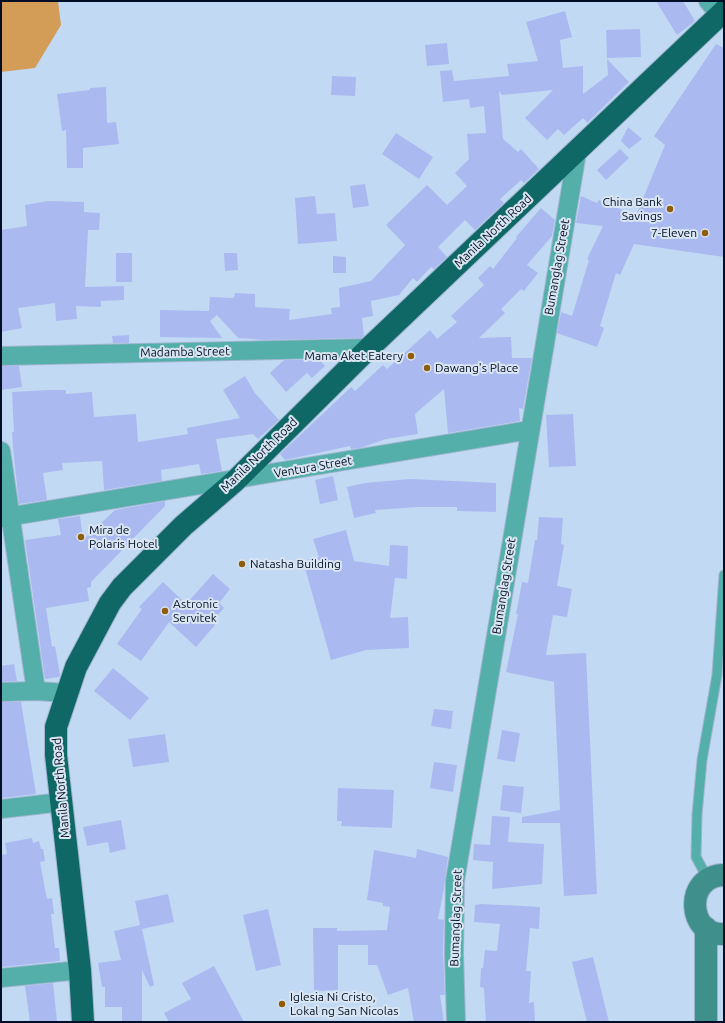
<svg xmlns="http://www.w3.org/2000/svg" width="725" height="1023" viewBox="0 0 725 1023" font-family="Ubuntu,sans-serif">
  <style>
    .green { fill: #d49d57 }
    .building { fill: #aabaf1 }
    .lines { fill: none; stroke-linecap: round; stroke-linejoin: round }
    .lane-casing { stroke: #9fb5ce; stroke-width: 11 }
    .street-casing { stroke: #9fb5ce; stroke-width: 20 }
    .secondary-casing { stroke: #9fb5ce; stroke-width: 24 }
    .highway-casing { stroke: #9fb5ce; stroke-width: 24 }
    .lane { stroke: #54aeaa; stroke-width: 9 }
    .street { stroke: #54aeaa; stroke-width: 18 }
    .secondary { stroke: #3f8f8c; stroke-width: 22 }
    .highway { stroke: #0f6866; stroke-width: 22 }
    .poi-dot { fill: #8f5d0b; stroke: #dae5f2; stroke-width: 1.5 }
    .labels { text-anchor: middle; stroke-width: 4; stroke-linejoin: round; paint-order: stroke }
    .poi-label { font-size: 12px; fill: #000f25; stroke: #dae5f2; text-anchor: start }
    .street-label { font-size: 12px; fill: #000f25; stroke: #dae5f2 }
  </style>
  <rect width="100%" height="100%" fill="#c2d9f3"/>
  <polygon class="green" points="1,1 58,1 61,25 35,68 1,72"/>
  <g class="building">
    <polygon points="656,1 683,1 695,21 677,35"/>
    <polygon points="565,11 572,37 560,40 563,68 583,66 583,94 608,75 607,59 629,82 587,123 583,118 564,135 558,129 547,140 525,118 553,90 502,95 499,91 503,139 518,152 521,149 539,169 524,183 521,180 500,199 504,203 475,230 465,220 438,247 447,257 434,269 431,267 417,282 413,278 399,295 371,301 373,316 362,318 364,336 362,338 265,340 238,338 217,315 210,321 222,338 160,337 160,310 209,311 210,297 234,298 235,293 255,294 255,307 290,309 289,320 332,314 331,308 340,307 339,288 371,281 405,245 386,225 427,185 447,205 467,186 455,173 469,159 467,134 486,133 484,106 470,108 469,99 443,102 440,71 452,70 454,81 509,76 507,64 538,61 526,22"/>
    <polygon points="640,29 641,57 607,58 606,30"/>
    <polygon points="447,43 449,64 427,66 425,45"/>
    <polygon points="716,44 724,48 724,257 634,244 620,275 616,273 600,326 604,328 597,347 557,333 561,312 572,316 589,260 587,259 603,226 576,223 581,196 597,203 599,200 641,218 637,213 665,145 654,136"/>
    <polygon points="332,76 356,77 355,96 331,95"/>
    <polygon points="106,87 107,123 116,122 119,144 83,148 83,168 67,168 66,130 62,131 57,94 90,90 90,88"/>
    <polygon points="628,127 642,139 629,149 621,141"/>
    <polygon points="396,133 433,157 419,179 382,154"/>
    <polygon points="620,149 629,158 606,180 597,170"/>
    <polygon points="365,184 369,206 353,208 350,186"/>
    <polygon points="315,196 317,214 335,213 337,241 298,244 295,198"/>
    <polygon points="48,201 84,202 84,212 100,213 99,230 88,230 85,287 124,286 124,300 101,301 101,307 76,306 77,319 56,321 55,303 18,308 22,328 1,332 1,230 27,226 25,205"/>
    <polygon points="541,208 555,220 552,236 527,265 538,273 524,291 521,289 501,309 505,313 479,338 511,337 512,358 532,358 523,409 519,408 520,421 448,433 444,389 415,414 418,434 386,439 360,448 351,449 350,446 285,460 280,454 351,387 355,391 383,365 387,369 430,330 437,339 457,322 451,316 484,285 478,278 490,266 493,269 517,238 516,237"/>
    <rect x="116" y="253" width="16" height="29"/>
    <polygon points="224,253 237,253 238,270 225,271"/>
    <polygon points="333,256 346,257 346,273 333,273"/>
    <polygon points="129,335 129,343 113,343 112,336"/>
    <polygon points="284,360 320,360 325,366 312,378 307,373 286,392 270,373"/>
    <polygon points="1,366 19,366 22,387 1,390"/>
    <polygon points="245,376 255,393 279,420 258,439 253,434 216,439 222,471 201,474 199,464 161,470 162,481 104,490 102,461 62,463 63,470 43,473 47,500 19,504 13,448 12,432 14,432 12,392 48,390 66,390 66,394 92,392 94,417 136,414 138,442 188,434 187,428 240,418 223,390"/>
    <polygon points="573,414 576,466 549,467 546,415"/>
    <polygon points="333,476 338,500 320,504 315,480"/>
    <polygon points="410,479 496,483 496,512 457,511 457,507 418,507 375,510 376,513 354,518 347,487 365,483"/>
    <polygon points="165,501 165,506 91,582 91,587 87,588 89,601 46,608 52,647 55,646 60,675 59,677 45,679 25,540 61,535 58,519 80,516 83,540 115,510"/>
    <polygon points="539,517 563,518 561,544 564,545 557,586 572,589 567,617 553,615 546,655 586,653 597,894 564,896 560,823 522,823 522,817 560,810 554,682 506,672 518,614 516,614 522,582 528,583 535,540 537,540"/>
    <polygon points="346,530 354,561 389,566 390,545 408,546 407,579 395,578 390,618 408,617 409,648 366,650 331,660 303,561 319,557 313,539"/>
    <polygon points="213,574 230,589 219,603 224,608 212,622 215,625 196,647 169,622 141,661 117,644 142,609 139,607 163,582 186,604"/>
    <polygon points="14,664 17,681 1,682 1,666"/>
    <polygon points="113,668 149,698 130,720 94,691"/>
    <polygon points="1,702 21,702 36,794 1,798"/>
    <polygon points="434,709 453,711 451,729 431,726"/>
    <polygon points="502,730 520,733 515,762 497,759"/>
    <polygon points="165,734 169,762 133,767 128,739"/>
    <polygon points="434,762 457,765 453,792 430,788"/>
    <polygon points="503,785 524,787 521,813 500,810"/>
    <polygon points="338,788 394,790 392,828 341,826 342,821 337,821"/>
    <polygon points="492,816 510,817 508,842 544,844 542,884 492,889 493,862 473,860 474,844 490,845"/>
    <polygon points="121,820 126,849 110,853 108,842 87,846 83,827"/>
    <polygon points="32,838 33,843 39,841 41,849 43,849 45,861 40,862 47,899 52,898 54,914 51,914 55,948 59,948 60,961 1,967 1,855 7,854 5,843"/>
    <polygon points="417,849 448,857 444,888 438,919 444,920 443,952 445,995 440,995 444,1022 414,1022 408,988 388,995 377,965 368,965 368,945 338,945 338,990 314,991 313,928 337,928 337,931 387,930 390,907 383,906 383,903 367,900 374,850 416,858"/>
    <polygon points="168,894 174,922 142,929 154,985 150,987 142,970 142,1022 122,1022 122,1007 105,1007 105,987 102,987 98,963 121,960 114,931 140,925 135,901"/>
    <polygon points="481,904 540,907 539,929 530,928 526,971 531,971 529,1003 534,1002 535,1022 486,1022 484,988 480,987 481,968 483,968 485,950 497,951 500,924 474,922 475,905"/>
    <polygon points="268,909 281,965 256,971 243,915"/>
    <polygon points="593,957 609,1022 587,1022 572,962"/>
    <polygon points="214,966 244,1022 169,1022 164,1013 191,999 182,983"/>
    <polygon points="53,983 57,1021 30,1022 25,986"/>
  </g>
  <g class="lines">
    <g class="lane-casing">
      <polyline id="lane" points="708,879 696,857 697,815 702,760 717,675 724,575"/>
    </g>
    <g class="street-casing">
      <g id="street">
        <polyline points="708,1 720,15"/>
        <polyline points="1,356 369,348"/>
        <polyline points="1,451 36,691"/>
        <polyline points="1,518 530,430"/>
        <polyline points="1,692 36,691 67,693"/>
        <polyline points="1,809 62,802"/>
        <polyline points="1,978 80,970"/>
        <polyline points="456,1022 454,953 455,881 577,152"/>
      </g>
    </g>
    <g class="secondary-casing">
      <g id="secondary">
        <path d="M724,875C683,876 688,937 724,934"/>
        <polyline points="706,1022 706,928"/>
      </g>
    </g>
    <g class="highway-casing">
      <polyline id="highway" points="83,1022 80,970 56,755 56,727 76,667 110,603 122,587 183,526 235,481 369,348 724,11"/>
    </g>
    <use href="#lane" class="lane"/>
    <use href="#street" class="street"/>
    <use href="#secondary" class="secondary"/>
    <use href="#highway" class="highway"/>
  </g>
  <g class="poi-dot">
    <circle cx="670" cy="209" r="4"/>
    <circle cx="705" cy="233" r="4"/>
    <circle cx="411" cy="356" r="4"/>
    <circle cx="427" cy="368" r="4"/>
    <circle cx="81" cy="537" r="4"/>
    <circle cx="242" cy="564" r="4"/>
    <circle cx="165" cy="611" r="4"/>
    <circle cx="282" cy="1004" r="4"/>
  </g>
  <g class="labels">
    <g class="poi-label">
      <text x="662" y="206" text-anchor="end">China Bank<tspan x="662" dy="14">Savings</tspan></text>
      <text x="697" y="237" text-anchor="end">7-Eleven</text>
      <text x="403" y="360" text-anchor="end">Mama Aket Eatery</text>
      <text x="435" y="372">Dawang's Place</text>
      <text x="89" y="534">Mira de<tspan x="89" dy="14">Polaris Hotel</tspan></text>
      <text x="250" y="568">Natasha Building</text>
      <text x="173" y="608">Astronic<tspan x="173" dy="14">Servitek</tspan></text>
      <text x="290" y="1001">Iglesia Ni Cristo,<tspan x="290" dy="14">Lokal ng San Nicolas</tspan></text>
    </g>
    <g class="street-label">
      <text transform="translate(493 231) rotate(-43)" y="4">Manila North Road</text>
      <text transform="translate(557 267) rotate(-80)" y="4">Bumanglag Street</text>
      <text transform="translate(185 352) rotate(-1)" y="4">Madamba Street</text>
      <text transform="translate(259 455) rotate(-44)" y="4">Manila North Road</text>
      <text transform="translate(313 467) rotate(-10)" y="4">Ventura Street</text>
      <text transform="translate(504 586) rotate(-81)" y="4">Bumanglag Street</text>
      <text transform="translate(61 788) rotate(-95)" y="4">Manila North Road</text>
      <text transform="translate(456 918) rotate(-88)" y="4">Bumanglag Street</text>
    </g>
  </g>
  <rect width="725" height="1023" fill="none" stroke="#000f25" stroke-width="4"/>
</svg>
